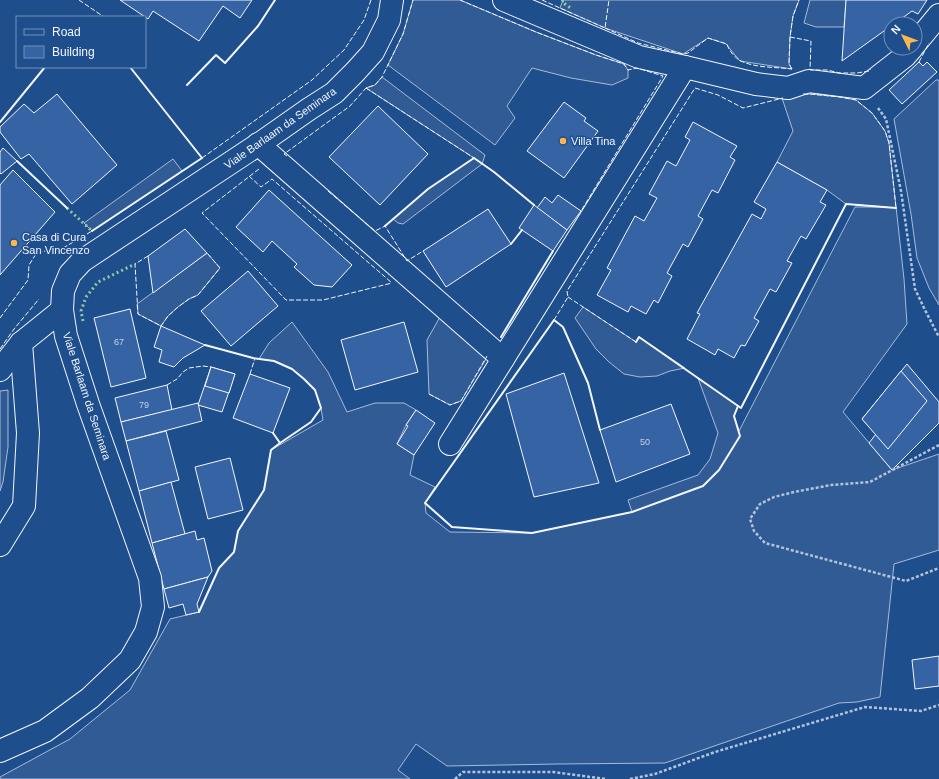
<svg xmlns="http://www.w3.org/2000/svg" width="939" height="779" viewBox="0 0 939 779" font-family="Arial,sans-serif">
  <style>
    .built { fill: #305b95; stroke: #a8bbd7 }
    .building { fill: #3563a3; stroke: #f2f6ff }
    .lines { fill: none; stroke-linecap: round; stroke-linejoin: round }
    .minor-casing { stroke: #f2f6ff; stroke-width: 24 }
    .tertiary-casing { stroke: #f2f6ff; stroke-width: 24 }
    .path { stroke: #b3c4dc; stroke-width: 2.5; stroke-dasharray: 3 2; stroke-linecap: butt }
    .minor { stroke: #1f4e8c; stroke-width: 22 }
    .tertiary { stroke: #1f4e8c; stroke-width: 22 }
    .hedge { stroke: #97c8a6; stroke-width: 3; stroke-dasharray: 2 3; stroke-linecap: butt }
    .fence { stroke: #f2f6ff; stroke-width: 1; stroke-dasharray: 5 2; stroke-linecap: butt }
    .wall { stroke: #f2f6ff; stroke-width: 2 }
    .poi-dot { fill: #ffb74d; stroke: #1f4e8c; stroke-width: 1.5 }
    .labels { text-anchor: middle; stroke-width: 3; stroke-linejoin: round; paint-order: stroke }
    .number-label { font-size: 9px; fill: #c3d1e8 }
    .street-label { font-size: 11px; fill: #f2f6ff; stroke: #1f4e8c }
    .poi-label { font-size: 11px; fill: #f2f6ff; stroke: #1f4e8c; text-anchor: start }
  </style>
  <rect width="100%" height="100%" fill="#1f4e8c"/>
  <g class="built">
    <polygon points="413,0 460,0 536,32 596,55 624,64 628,70 628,78 612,85 571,78 532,68 507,106 515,118 495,145 388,65 403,34"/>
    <polygon points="563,0 799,0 793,16 790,37 789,64 792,69 740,61 726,44 708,38 683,54 605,28 560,8"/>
    <polygon points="810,0 846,0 844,27 816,27 804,23"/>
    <polygon points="382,77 485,155 482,164 403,224 398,223 393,219 428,189 474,158 366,88 375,85"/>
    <polygon points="936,80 939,80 939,305 929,288 917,258 911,214 894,119"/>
    <polygon points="810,94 840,97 856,100 872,113 885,131 889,143 904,279 907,324 843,412 892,470 939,454 939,550 894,564 880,697 857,702 839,703 665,763 558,764 447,766 416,744 398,770 410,779 0,779 0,777 70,739 130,690 170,619 199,612 219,568 234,552 238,531 264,490 271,450 323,420 321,408 315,390 304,379 292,369 274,361 259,359 269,343 292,322 328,372 347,412 375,403 404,403 416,410 406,425 397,444 414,455 410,475 435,487 425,503 426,513 450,532 532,533 632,512 628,500 698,475 710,459 718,433 698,378 738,406 734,416 739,431 855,207 886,207 846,204 827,190 777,162 793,131 782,98 795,95"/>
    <polygon points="173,159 182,171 92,231 84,223"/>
    <polygon points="207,253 220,268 198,295 189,299 178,307 168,316 161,326 138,314 137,304"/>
    <polygon points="583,307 636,342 639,337 685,368 670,371 657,376 640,377 624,374 609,362 596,349 575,318"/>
    <polygon points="445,308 492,349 461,401 450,405 429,394 427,340"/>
    <polygon points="8,390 8,447 3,482 0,491 0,391"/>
  </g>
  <g class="building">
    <polygon points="120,0 252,0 240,18 223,6 199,41 153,11 148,19"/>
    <polygon points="846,0 927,0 918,14 912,11 894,24 891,24 891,26 842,61"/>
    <polygon points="919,62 923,66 927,62 937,72 902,104 889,90"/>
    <polygon points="57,94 117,165 72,204 29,154 21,159 0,132 0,127 24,104 34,113"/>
    <polygon points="564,102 586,118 584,121 598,131 564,178 527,151"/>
    <polygon points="378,106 428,154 380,205 329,157"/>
    <polygon points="693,122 737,146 730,157 735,160 718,193 712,190 698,216 703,219 688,247 683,244 667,273 672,276 658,303 654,300 646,314 631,306 628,312 597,295 611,270 607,268 635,216 644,221 657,198 649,194 667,161 676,166 690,140 685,137"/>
    <polygon points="3,148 17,161 1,174 0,173 0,152"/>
    <polygon points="777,162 827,190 820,202 826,205 806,239 801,236 787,261 792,263 776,292 770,289 754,318 759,321 745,346 741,345 734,358 718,349 715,355 687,339 700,314 697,313 752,214 761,219 766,209 754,202"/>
    <polygon points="13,170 55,212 0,275 0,185"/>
    <polygon points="269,190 352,265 332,287 314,285 294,267 297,264 272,241 263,252 236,227"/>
    <polygon points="558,195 581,211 567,230 537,208 545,197 552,203"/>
    <polygon points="534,205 567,230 553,251 519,228"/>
    <polygon points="488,209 511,244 446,287 423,251"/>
    <polygon points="185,229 207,253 153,293 148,256"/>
    <polygon points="248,271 278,306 231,346 201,311"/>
    <polygon points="130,309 146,378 111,387 94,318"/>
    <polygon points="404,322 418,372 355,390 341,340"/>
    <polygon points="161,326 205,345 183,358 174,367 159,362 162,350 154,347"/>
    <polygon points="907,364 939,402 939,423 892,470 869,443 876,434 862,419"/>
    <polygon points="211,367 235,374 222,412 198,405"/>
    <polygon points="211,367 235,374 229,393 205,386"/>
    <polygon points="901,371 927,401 888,449 862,419"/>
    <polygon points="564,373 599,483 534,497 506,394"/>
    <polygon points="250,374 290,388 273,433 233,418"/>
    <polygon points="167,385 172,410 121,422 115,398"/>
    <polygon points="198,403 202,421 126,441 121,422"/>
    <polygon points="671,404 690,454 616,482 600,430"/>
    <polygon points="416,410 435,423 414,455 397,444 408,426 406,425"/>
    <polygon points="166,431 179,480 139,491 126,441"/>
    <polygon points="230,458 243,510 208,519 195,467"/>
    <polygon points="171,482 185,534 152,543 139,491"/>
    <polygon points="195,531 197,540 204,538 212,571 208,577 164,589 152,543"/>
    <polygon points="208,577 197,604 199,612 186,615 183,604 169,608 164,589"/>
    <polygon points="939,656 939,686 915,689 912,660"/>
  </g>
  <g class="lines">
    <g class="minor-casing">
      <g id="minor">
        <polyline points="504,0 639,57 685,67 756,84 788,88 809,81 864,88 905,56 912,48"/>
        <polyline points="915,44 939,15"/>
        <polyline points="258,144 503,359"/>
        <polyline points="0,370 21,343"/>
        <polyline points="450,444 685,67"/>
        <polyline points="0,545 24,506 28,433 21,343 62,310"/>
      </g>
    </g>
    <g class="tertiary-casing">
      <polyline id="tertiary" points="0,751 45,731 90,698 130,660 146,632 153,607 150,578 88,404 66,336 62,310 63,291 70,274 82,261 262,142 309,109 334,93 355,72 373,52 389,20 392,0"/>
    </g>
    <g class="path">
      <polyline points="878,108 886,119 901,191 915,289 925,310 939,337"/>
      <polyline points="939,445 870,482 831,485 794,492 774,497 760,504 750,519 754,531 765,543 906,581 939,568"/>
      <polyline points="455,779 463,772 553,772 606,779"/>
      <polyline points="630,779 655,774 715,752 865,707 921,711 939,705"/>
    </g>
    <use href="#minor" class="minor"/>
    <use href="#tertiary" class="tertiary"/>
    <g class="hedge">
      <polyline points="563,0 562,2 572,9"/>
      <polyline points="67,208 92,231"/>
      <polyline points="83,321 81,311 86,297 98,282 135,264"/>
    </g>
    <g class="fence">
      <polyline points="79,0 104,17"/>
      <polyline points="460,0 536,32 596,55 624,64 628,70 637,68 663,76 581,211"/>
      <polyline points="542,0 605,28 609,0"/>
      <path d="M605,28L638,43L683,54L688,53L708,38L727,44C729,51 735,58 741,61C755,68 776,67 792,69"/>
      <polyline points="790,37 811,41 810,70 827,70 840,73 857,73 869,71 871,69"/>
      <polyline points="919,62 929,43"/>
      <polyline points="792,69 789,64 790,37 793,16 799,0"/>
      <polyline points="366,88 474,158"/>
      <polyline points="803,94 810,94 840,97 856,100 872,113 885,131 889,143 896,208"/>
      <polyline points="287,156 284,154 350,106 366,88 375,85 382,77 403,34 413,0"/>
      <polyline points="202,158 312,80 344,50 364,20 371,0"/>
      <polyline points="259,169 202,213 286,300 323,300 392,283"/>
      <polyline points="249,176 261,187 272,179 392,283"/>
      <polyline points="328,191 375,231 385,226 407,261 423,251"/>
      <polyline points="148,256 135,264 138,314 161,326 168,316 178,307 189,299 198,295 220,268 207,253"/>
      <polyline points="568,297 636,342"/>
      <polyline points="0,318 28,280 29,265 36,254 45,251 50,252 53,254 92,231"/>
      <polyline points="554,320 568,297 567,291 695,88 718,95 743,108 783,98"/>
      <polyline points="0,349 14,329 39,299"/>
      <polyline points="250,374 255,358"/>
      <polyline points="167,385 177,379 183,372 189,368 203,366 211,367"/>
      <polyline points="429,394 450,405 461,401 487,356"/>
    </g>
    <g class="wall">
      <polyline points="187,85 216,55 225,63 258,26 275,0"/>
      <polyline points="0,122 45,67"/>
      <polyline points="17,161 67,208"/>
      <polyline points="385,226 428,189 474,158 494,172 534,205"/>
      <polyline points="92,231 202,158 130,67"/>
      <polyline points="511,244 522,230"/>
      <polyline points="501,337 553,251"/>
      <polyline points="636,342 639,337 741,408 846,204 896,208"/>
      <polyline points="205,345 253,358 274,361 292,369 304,379 315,390 321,408 311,422 280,443 273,433"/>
      <polyline points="600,430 588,383 563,327 554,320 425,503 452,527 532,533 632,512 703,486 719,470 740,436 734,416 738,406"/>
      <polyline points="199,612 219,568 234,552 238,531 264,490 271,450 280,443"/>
    </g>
  </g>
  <g class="poi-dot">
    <circle cx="563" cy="141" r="4"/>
    <circle cx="14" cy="243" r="4"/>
  </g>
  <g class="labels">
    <g class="number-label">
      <text x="119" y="345">67</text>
      <text x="144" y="408">79</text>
      <text x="645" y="445">50</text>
    </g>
    <g class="street-label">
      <text transform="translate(280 128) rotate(-35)" y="4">Viale Barlaam da Seminara</text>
      <text transform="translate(87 396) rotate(72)" y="4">Viale Barlaam da Seminara</text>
    </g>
    <g class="poi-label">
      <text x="571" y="145">Villa Tina</text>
      <text x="22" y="241">Casa di Cura<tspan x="22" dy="13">San Vincenzo</tspan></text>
    </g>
  </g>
  <rect x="16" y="16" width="130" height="52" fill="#1f4e8c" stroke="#7391ba"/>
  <rect x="24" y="29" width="20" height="6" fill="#1f4e8c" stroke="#7391ba"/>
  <text x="52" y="36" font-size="12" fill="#f2f6ff">Road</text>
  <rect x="24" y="46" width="20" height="12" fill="#3563a3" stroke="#7391ba"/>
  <text x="52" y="56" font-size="12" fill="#f2f6ff">Building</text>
  <g transform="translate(903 36) rotate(312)"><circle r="19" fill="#1f4e8c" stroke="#7391ba"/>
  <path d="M0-3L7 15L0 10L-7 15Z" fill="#ffb74d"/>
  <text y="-6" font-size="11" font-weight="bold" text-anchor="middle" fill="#f2f6ff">N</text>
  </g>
</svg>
